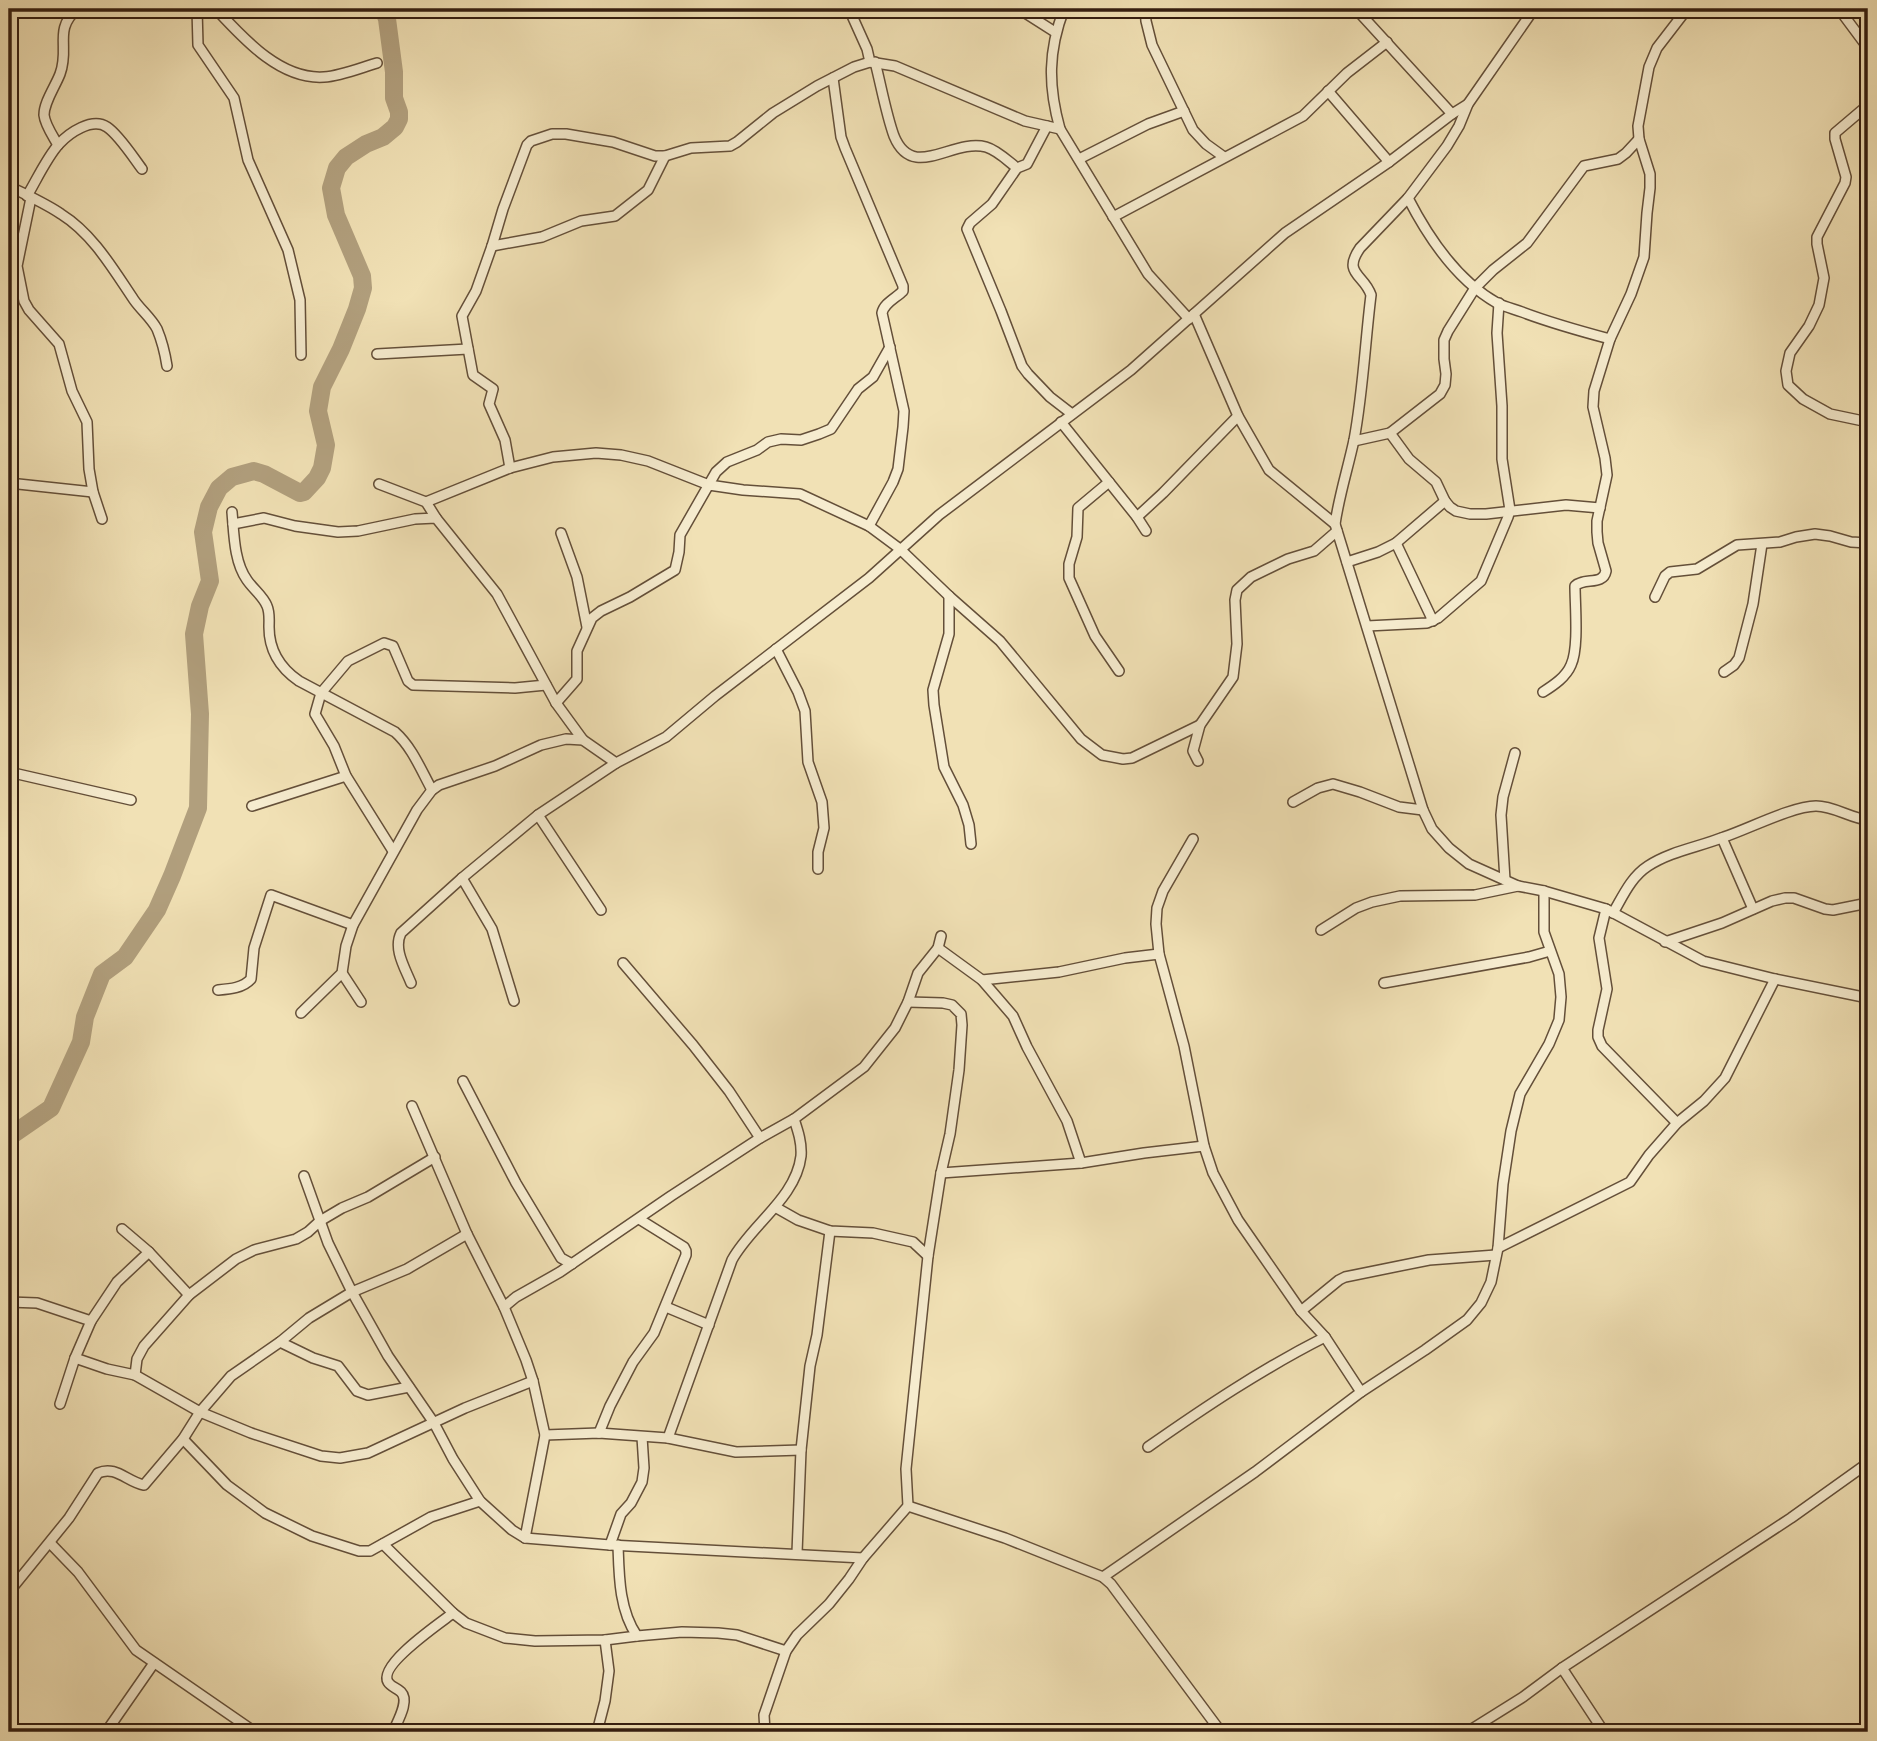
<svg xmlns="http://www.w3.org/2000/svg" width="1877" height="1741" viewBox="0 0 1877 1741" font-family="'IM FELL English',serif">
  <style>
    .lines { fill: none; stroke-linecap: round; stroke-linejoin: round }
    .river { stroke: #b19f7d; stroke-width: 18 }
    .minor-casing { stroke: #644f39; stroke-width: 12 }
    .minor { stroke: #f6eccf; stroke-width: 9 }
  </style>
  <rect width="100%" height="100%" fill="#f1e1b5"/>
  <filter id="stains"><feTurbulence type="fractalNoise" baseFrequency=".00286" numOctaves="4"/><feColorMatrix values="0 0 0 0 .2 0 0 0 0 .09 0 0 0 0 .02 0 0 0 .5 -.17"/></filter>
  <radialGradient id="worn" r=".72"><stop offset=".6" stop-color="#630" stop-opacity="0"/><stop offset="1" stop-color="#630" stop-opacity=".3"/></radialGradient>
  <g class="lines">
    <polyline class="river" points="9,1137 51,1108 81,1042 85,1017 102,974 125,957 157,910 172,876 198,808 200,714 194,634 200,606 210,581 203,532 209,507 219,488 232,477 254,471 264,474 300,493 304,492 317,478 322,468 326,445 318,411 322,387 341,349 357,309 363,288 362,276 336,215 331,188 337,168 346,157 366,144 383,137 395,127 399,119 399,112 394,98 394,72 387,19 383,9"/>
    <g class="minor-casing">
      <g id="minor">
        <polyline points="197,9 198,45 234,98 248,160 288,250 300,300 301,355"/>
        <path d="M216,9C243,38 280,80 324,77C341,76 360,68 377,63"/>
        <polyline points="849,9 867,49 870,62"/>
        <polyline points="1019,9 1055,32"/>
        <path d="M1064,9C1048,51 1048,86 1060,129L1148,274L1189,319"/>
        <polyline points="1145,9 1146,21 1152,45 1193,130 1206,144 1224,157"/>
        <polyline points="1356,9 1452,114"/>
        <path d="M1534,9L1468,104L1459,126L1447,146L1408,198L1360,248C1342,274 1364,274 1371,295C1365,343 1363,392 1354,440C1348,468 1339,496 1335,524L1423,810L1432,829L1449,848L1469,864L1518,886L1544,891L1606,909L1703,961L1775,979L1868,998"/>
        <polyline points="1839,9 1868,48"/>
        <path d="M875,62C881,85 886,114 894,136C913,182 952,138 986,147C997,150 1008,161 1017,168"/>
        <path d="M833,78L841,137L845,148L903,286V291C896,298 884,303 882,313L904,411L903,427L898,469L893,482L869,526"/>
        <polyline points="1328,91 1389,162"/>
        <polyline points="1868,105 1835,133 1835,139 1846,177 1845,183 1817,237 1817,244 1824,278 1819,305 1809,326 1790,353 1786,371 1788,385 1803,399 1830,414 1868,422"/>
        <polyline points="1047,126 1027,164 1017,168 992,204 970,223 967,229 1001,311 1022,366 1028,374 1050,397 1072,414"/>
        <path d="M58,145C53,136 45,125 44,115C44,102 55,87 60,74C70,48 53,30 77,9"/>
        <polyline points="1079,159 1148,124 1184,111"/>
        <path d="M9,186C26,195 45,203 61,214C93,234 113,269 134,300C141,310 151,318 157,329C162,341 165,353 167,366"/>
        <path d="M27,196C36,181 47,157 59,144C69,133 92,117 107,127C119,135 133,157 142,169"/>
        <polyline points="31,198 17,266 24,301 29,310 59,344 72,391 87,422 89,469 93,492 102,519"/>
        <path d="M1408,198C1428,237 1458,281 1497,303C1505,307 1514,309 1522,312C1551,323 1580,331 1610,339"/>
        <polyline points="1113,217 1303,116 1347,73 1387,42"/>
        <polyline points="492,246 542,237 581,221 615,216 648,190 665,156"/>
        <polyline points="1194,314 1238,416 1269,470 1335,524"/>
        <polyline points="377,354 468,349"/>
        <polyline points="1061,422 1137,517 1146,531"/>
        <polyline points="1390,433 1409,459 1436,482 1445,501 1450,507 1456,511 1470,514 1486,514 1566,505 1600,508"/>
        <polyline points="1354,441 1390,433 1440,394 1445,385 1446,374 1444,359 1444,340 1448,331 1475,288 1493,270 1527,243 1584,166 1618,159 1626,153 1639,139"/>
        <polyline points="510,468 505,440 489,404 493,389 473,375 462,316 476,291 492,246 503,209 527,145 531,141 552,134 566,134 613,142 655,156 665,156 691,148 730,146 737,142 773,113 817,86 854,67 870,62 895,66 1025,121 1060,129"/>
        <polyline points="1109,482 1078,508 1077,537 1069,564 1069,578 1095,636 1119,671"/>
        <polyline points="9,483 93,492"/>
        <polyline points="379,484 426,502 436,518"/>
        <polyline points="426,502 510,468 553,457 596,453 621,455 648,461 709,485 743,490 800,494 869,526 900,549 949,596 1000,641 1081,739 1102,755 1123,759 1132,758 1200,725"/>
        <path d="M232,512C234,534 234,562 247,580C253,589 263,596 267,606C270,613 269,620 269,627C269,651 280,668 299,681L395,732C412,747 421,770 432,790"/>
        <polyline points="1137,517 1163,493 1238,416"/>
        <polyline points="233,524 264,518 295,526 338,532 358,531 415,519 436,518 497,594 556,703 583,740"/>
        <polyline points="561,533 577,577 587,627"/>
        <polyline points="1396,543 1433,621"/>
        <polyline points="1347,562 1378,552 1396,543 1445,501"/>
        <polyline points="949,596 949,634 933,690 934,705 944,767 963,805 969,825 971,844"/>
        <polyline points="1655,597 1665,576 1670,572 1697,569 1737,545 1780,542 1796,537 1815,534 1830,536 1851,542 1868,543"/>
        <polyline points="1367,626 1427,623 1438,618 1481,581 1508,517 1510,510 1502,459 1502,406 1497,333 1499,303"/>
        <polyline points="776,649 798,692 805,711 808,762 822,802 824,828 818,852 818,869"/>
        <polyline points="1724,672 1734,665 1739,658 1753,604 1762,544"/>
        <path d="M1543,692C1554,685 1566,677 1571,665C1579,648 1575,606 1575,586C1584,577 1603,586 1606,571L1598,543L1597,532V521L1607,475L1605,458L1593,407L1594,391L1610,339L1631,294L1644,257L1647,213L1650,188V174L1639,139L1638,126L1649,67L1657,48L1687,9"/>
        <polyline points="556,703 577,679 577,651 592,618 601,611 630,597 675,570 679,552 680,535 716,472 727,462 757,450 768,442 781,439 801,440 819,434 831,429 858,389 873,377 890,347"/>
        <polyline points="1198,761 1193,751 1200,725 1233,677 1237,644 1235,600 1237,590 1251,577 1288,559 1314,551 1337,531"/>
        <polyline points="9,772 131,800"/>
        <polyline points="1293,802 1318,788 1333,784 1360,792 1399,807 1423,810"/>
        <polyline points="252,806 346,776"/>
        <polyline points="538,815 601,910"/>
        <polyline points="1722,838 1753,909"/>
        <polyline points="1193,839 1163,891 1157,908 1156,924 1159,954 1184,1046 1204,1146 1213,1173 1238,1220 1301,1311 1325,1337 1361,1392"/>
        <polyline points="393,851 346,776 334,746 315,714 321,693 348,661 384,643 393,646 408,681 413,685 515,688 546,685"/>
        <polyline points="462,878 492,929 514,1001"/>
        <polyline points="1505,880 1501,815 1503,797 1515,753"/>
        <polyline points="1606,909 1599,938 1607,989 1598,1030 1598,1037 1602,1046 1677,1123"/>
        <path d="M1613,913C1623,896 1631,877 1648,866C1671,851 1699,847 1724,837C1748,829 1793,806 1816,806C1834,806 1850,818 1868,820"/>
        <polyline points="1321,930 1356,908 1372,902 1400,896 1475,895 1518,886"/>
        <polyline points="1665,942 1722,923 1772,901 1785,898 1794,898 1825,909 1833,910 1868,903"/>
        <polyline points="938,948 982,980 1013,1016 1027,1047 1067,1121 1081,1163"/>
        <polyline points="623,963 693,1045 729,1091 760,1138"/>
        <polyline points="342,973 361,1002"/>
        <polyline points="982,980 1059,972 1125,958 1159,954"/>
        <path d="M411,983C405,968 393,949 401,933L462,878L538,815L616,763"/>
        <polyline points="1384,983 1529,957 1550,951"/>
        <path d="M218,990C230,989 243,988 251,979L254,948L271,895L353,925"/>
        <polyline points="301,1013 342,973 346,946 353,925 417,810 432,790 439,785 495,766 541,745 566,739 583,740 616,763 666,737 715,696 869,578 939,515 1131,370 1285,233 1389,162 1452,114 1468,104"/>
        <polyline points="463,1081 516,1183 561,1258 572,1264"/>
        <polyline points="412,1106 467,1234 504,1307 526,1360 533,1381 545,1435 525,1538"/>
        <polyline points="941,1173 1081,1163 1144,1153 1204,1146"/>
        <polyline points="304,1176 328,1243 352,1292 388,1356 434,1423 453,1459 480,1501 512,1530 525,1538 610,1545 863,1558"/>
        <polyline points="775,1207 798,1220 830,1231 873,1233 913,1242 928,1256"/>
        <polyline points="122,1229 149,1252 189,1295"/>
        <polyline points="1498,1248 1630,1182 1649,1155 1677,1123 1704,1101 1725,1078 1775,979"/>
        <polyline points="9,1302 37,1303 91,1321"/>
        <polyline points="504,1307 516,1297 560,1272 671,1196 760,1138 794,1119 864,1067 895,1028 908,1002 918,973 938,948 941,936"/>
        <polyline points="666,1307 709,1325"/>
        <polyline points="1301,1311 1339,1280 1345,1277 1429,1260 1496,1255"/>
        <polyline points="280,1342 313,1358 338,1366 357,1391 368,1395 409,1387"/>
        <polyline points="75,1358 107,1369 135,1375 200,1412 251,1433 321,1456 340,1458 368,1453 465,1408 533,1381"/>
        <polyline points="135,1375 137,1359 144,1346 189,1295 236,1259 254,1250 296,1239 308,1232 320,1221 342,1208 368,1197 435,1157"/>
        <polyline points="60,1404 75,1358 91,1321 117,1282 149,1252"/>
        <polyline points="599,1433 610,1406 633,1362 654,1333 686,1255 686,1251 684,1247 639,1219"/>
        <polyline points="545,1435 599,1433 668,1438 736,1452 801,1450"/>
        <path d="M668,1438L732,1260C751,1225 796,1198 801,1156C802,1143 798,1131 794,1119"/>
        <polyline points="183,1439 227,1485 265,1513 312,1536 359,1551 370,1551 431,1517 480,1501"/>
        <path d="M1148,1447C1205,1407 1262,1369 1325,1337"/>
        <polyline points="908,1506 1005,1538 1103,1577 1111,1584 1221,1732"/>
        <polyline points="50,1543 78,1572 136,1650 255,1732"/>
        <polyline points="383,1544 453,1613 466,1623 505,1638 535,1641 605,1640 637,1636 682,1632 718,1633 737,1635 786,1651"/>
        <polyline points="610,1545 621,1514 631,1503 642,1482 644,1468 642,1437"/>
        <path d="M618,1545C619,1575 619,1610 637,1636"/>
        <polyline points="797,1553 801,1450 810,1366 817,1335 830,1231"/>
        <polyline points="1103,1577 1255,1472 1361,1392 1425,1350 1467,1320 1481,1303 1491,1282 1498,1248 1503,1184 1511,1131 1520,1094 1549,1044 1559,1020 1561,997 1559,974 1544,932 1544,891"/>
        <path d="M9,1592L69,1518L98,1473C116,1465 127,1482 144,1485L183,1439L200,1412L231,1376L280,1342L309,1318L352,1292L407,1269L467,1234"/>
        <polyline points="1562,1668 1604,1732"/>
        <polyline points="106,1732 154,1663"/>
        <path d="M393,1732C397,1722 410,1701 401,1692C397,1688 391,1687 388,1682C378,1665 440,1623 453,1613"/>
        <polyline points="597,1732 605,1701 609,1671 605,1640"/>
        <polyline points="765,1732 764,1715 786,1651 797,1635 829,1604 849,1579 863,1558 908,1506 906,1469 928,1256 941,1173 950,1134 959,1070 962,1025 961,1014 952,1005 943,1003 908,1002"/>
        <polyline points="1467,1732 1523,1697 1562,1668 1791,1518 1868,1463"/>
      </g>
    </g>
    <use href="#minor" class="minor"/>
  </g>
  <rect width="1877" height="1741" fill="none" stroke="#f1e1b5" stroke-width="35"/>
  <rect x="10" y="10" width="1856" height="1720" fill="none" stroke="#351e10" stroke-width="3.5"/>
  <rect x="18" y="18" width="1842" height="1706" fill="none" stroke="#351e10" stroke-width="2"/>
  <rect width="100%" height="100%" filter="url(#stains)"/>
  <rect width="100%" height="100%" fill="url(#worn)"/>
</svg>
